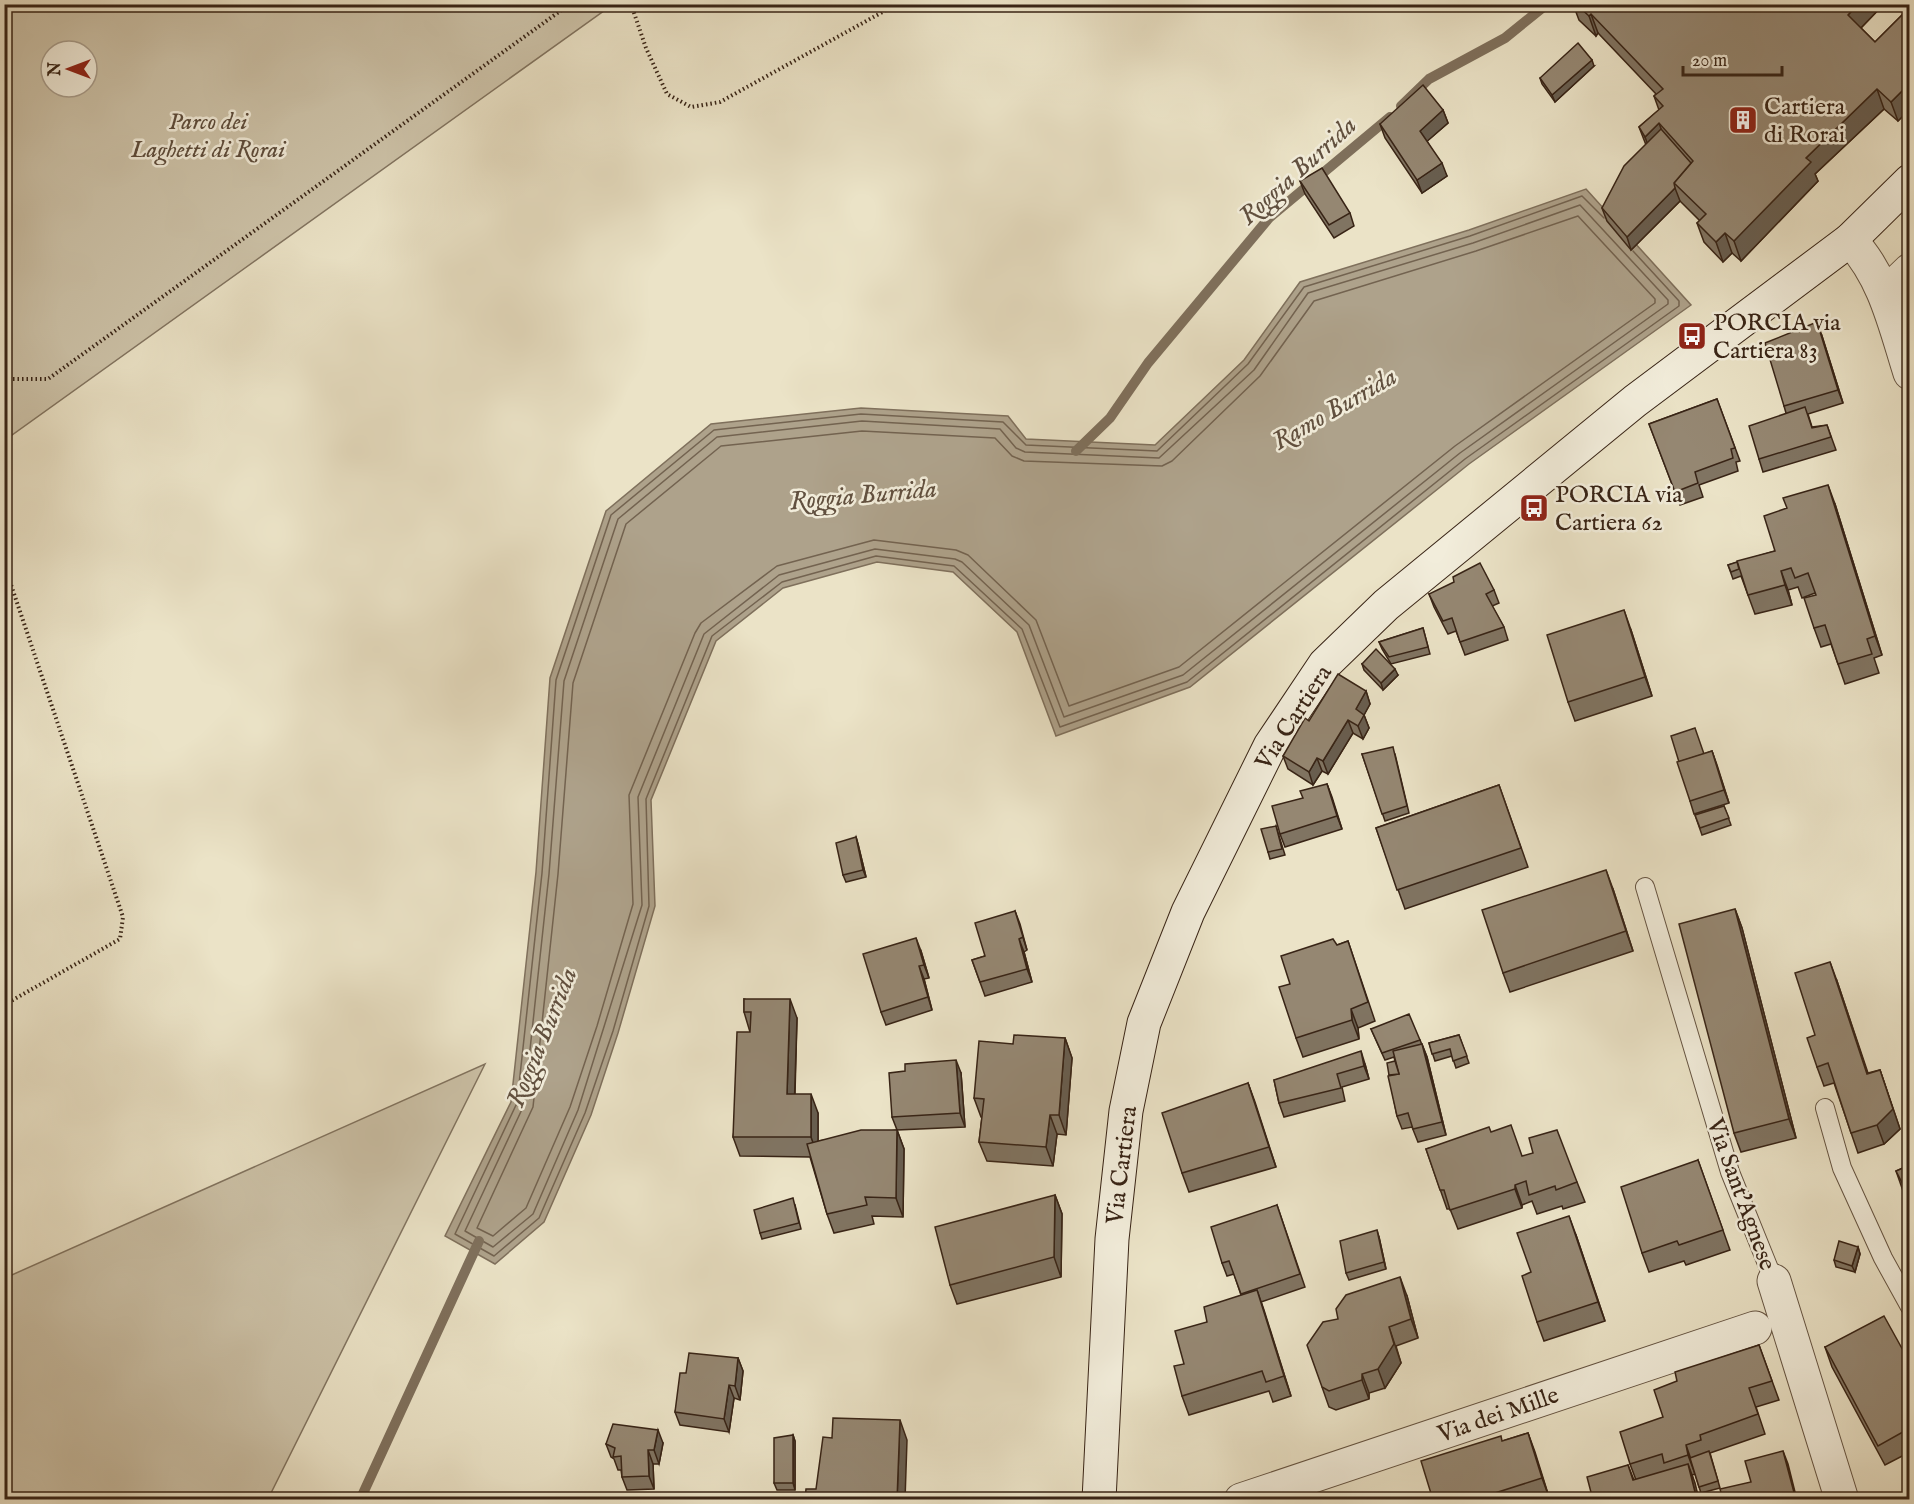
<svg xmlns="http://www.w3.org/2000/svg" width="1914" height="1504" viewBox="0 0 1914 1504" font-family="'IM FELL English',serif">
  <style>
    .green { fill: #cdc3a9; stroke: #827460; stroke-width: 1.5; fill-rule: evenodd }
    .water { fill: #aea28b; stroke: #7f705c; stroke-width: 1.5 }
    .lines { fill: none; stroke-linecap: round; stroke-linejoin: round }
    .shore { stroke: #736350; stroke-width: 1.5 }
    .stream { stroke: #7f705c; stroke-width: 10 }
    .service-casing { stroke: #655442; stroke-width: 20 }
    .minor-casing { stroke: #655442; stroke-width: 35 }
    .secondary-casing { stroke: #382416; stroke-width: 35 }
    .path { stroke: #382416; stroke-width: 4; stroke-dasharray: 1.5 3; stroke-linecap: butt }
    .service { stroke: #f2eddb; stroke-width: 18 }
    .minor { stroke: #f2eddb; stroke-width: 33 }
    .secondary { stroke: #f2eddb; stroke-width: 33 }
    .wall { fill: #807462; stroke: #382416; stroke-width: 1.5 }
    .shaded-wall { fill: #685e50; stroke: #382416; stroke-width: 1.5 }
    .building { fill: #958772; stroke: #382416; stroke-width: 1.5 }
    .labels { text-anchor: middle; stroke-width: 5; stroke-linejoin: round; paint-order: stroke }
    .poi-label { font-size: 24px; fill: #382416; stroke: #f2eddb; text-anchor: start }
    .park-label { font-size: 24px; font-style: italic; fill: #5d4c3b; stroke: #f2eddb }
    .street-label { font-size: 24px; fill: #382416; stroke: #f2eddb }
    .water-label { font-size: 26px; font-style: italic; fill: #61503f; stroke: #f2eddb }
  </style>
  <rect width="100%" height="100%" fill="#ebe3c7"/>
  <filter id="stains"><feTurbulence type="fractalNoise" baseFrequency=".00333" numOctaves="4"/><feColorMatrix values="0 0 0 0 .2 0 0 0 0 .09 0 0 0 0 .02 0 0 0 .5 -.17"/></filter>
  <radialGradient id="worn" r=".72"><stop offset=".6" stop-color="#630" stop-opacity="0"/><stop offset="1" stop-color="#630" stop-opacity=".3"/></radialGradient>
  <g class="green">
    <path d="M5,4H612V5L5,440ZM51,51H87V87H51Z"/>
    <polygon points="485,1064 268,1499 11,1499 4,1489 5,1278"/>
  </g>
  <polygon class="water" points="1586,189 1691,305 1469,464 1190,687 1056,736 1017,632 953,572 877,562 783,588 716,641 651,800 655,906 618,1033 591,1115 544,1222 495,1264 445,1236 511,1102 536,872 550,678 606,511 711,424 861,408 1008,416 1026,439 1155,445 1244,360 1300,282 1469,230"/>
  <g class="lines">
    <g class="shore">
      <polygon points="1580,205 1668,300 1668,304 1460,453 1183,675 1064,717 1029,625 962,562 955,559 875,549 779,575 704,634 638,797 642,905 578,1110 533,1214 493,1247 465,1231 524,1105 549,874 564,681 618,519 717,437 862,421 1000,429 1016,448 1025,452 1159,458 1254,370 1308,293 1473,243"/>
      <polygon points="1578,216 1655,299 1655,303 1455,446 1179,667 1069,706 1036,620 968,555 956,550 874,540 777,566 701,623 695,633 629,795 633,904 597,1026 570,1107 526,1208 493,1236 477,1228 533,1107 558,874 573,683 626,524 721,446 862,431 995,438 1012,456 1024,461 1162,466 1172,461 1260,376 1314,301 1476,251"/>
      <polyline points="1604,218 1582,196 1470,236 1304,287 1248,364 1157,451 1026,445 1003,422 861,414 714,430 611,515 556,680 542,873 517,1103 455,1234 494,1256 539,1218 585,1113 613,1031 649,906 646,799 712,636 782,582 876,556 954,566 1022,629 1060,727 1187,682 1465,459 1679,306 1679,301 1633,251"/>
    </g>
    <g class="stream">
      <polyline points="1401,106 1429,79 1505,38 1547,4"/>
      <polyline points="1076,451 1110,418 1148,363 1269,218 1390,117"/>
      <polyline points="360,1500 479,1241"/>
    </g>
    <g class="service-casing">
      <g id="service">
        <polyline points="1645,887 1730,1172 1774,1281"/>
        <polyline points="1825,1108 1842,1168 1883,1258 1910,1307"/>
      </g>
    </g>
    <g class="minor-casing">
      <g id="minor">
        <path d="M1850,240C1885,277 1895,326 1910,373"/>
        <polyline points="1885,294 1910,270"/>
        <polyline points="1774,1281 1842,1500"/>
        <polyline points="1241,1500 1755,1328"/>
      </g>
    </g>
    <g class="secondary-casing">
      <polyline id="secondary" points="1099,1500 1112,1239 1126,1111 1144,1023 1188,912 1270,746 1325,664 1386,605 1635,401 1850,240 1910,181"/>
    </g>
    <g class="path">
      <polyline points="631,4 646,48 667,94 691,107 720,102 897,4"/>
      <polyline points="4,379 48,379 570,4"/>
      <polyline points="4,564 123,917 120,939 4,1005"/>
    </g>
    <use href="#service" class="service"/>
    <use href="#minor" class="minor"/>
    <use href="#secondary" class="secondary"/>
  </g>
  <g class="wall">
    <polygon points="1573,4 1884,4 1861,28 1875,42 1910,7 1910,109 1898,121 1884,109 1815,174 1818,181 1741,261 1732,253 1723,262 1704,242 1697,223 1700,221 1680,201 1631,250 1607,221 1602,208 1646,145 1639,127 1659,110 1654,96 1656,94 1598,33 1596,36 1579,20"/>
    <polygon points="1594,66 1555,102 1542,84 1540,78"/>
    <polygon points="1443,110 1448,123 1427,141 1447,176 1422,193 1385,138 1380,124"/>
    <polygon points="1300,181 1350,213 1354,226 1334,238 1305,194"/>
    <polygon points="1822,336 1843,403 1808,414 1812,427 1827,425 1836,450 1763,472 1759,459 1786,413 1784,406"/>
    <polygon points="1717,399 1740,461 1736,462 1738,471 1699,485 1703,497 1680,505 1649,424"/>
    <polygon points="1835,504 1882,655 1874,658 1879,673 1845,684 1831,644 1821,647 1814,628 1816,595 1815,593 1802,598 1798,587 1788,590 1792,605 1755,614 1741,576 1733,579 1728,565 1775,551"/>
    <polygon points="1494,590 1499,603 1492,606 1504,627 1508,640 1465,655 1456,631 1448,634 1434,607 1429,594"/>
    <polygon points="1423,628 1430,654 1391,664 1382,649 1379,642"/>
    <polygon points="1631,630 1652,696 1575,721 1568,702"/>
    <polygon points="1362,664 1398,675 1383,690 1364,670"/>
    <polygon points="1366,691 1370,704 1364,715 1369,728 1363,739 1353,733 1328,774 1322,771 1313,785 1288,769 1283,756 1309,721"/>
    <polygon points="1712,751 1729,803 1694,814 1690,801 1704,754"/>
    <polygon points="1362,754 1395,754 1409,813 1385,821"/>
    <polygon points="1327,784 1342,829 1285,847 1280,834 1303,798"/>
    <polygon points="1499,785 1528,867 1405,909 1376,828"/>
    <polygon points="1724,806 1731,825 1702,835 1695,815"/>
    <polygon points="1276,826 1285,855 1270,859 1268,852"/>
    <polygon points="856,837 858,844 866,877 846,882 843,875"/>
    <polygon points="1613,889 1633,951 1510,992 1503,973"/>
    <polygon points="1735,909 1742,928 1796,1138 1741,1152 1734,1133"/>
    <polygon points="1015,911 1027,950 1024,952 1032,982 985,996 972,960 985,956"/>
    <polygon points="1348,941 1375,1021 1358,1028 1359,1039 1303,1057 1296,1038 1337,945"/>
    <polygon points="921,951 929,978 924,979 932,1010 886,1025 881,1012"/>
    <polygon points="1837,981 1868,1073 1880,1070 1900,1129 1884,1144 1858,1153 1834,1083 1824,1086 1817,1067 1815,1035"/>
    <polygon points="744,999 797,1018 795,1094 818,1113 818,1141 897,1130 892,1117 961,1073 965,1127 897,1130 904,1149 903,1217 872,1216 874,1224 834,1233 827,1214 810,1157 740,1156 733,1137 750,1032 744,1012"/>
    <polygon points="1371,1029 1420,1040 1427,1057 1446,1135 1418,1142 1412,1127 1402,1129 1397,1116 1389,1075 1395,1061 1394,1057 1385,1060"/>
    <polygon points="1459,1035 1469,1063 1456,1068 1452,1056 1435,1061 1429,1043"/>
    <polygon points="1065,1038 1072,1058 1066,1135 1057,1134 1053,1166 987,1161 979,1142 982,1117 981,1117 974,1098 1013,1044"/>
    <polygon points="1365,1064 1369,1079 1342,1087 1345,1101 1284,1117 1279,1103 1274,1080"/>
    <polygon points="1248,1083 1276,1167 1189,1192 1182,1173"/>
    <polygon points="1491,1132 1522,1156 1577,1182 1585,1202 1563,1209 1562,1206 1537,1214 1532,1201 1522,1205 1522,1208 1458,1229 1450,1209 1447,1209 1426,1149"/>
    <polygon points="1698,1160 1730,1250 1686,1265 1684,1261 1649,1272 1642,1253"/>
    <polygon points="1910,1165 1910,1203 1903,1191 1896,1171"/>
    <polygon points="1055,1195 1062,1214 1061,1277 957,1304 950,1285"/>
    <polygon points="795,1205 801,1229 762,1239 760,1233"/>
    <polygon points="1277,1205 1305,1287 1261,1302 1291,1396 1273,1402 1269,1391 1189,1415 1182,1396 1207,1322 1241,1295 1234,1274 1227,1276 1222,1263"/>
    <polygon points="1576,1235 1605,1321 1544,1341 1537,1322 1531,1272"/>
    <polygon points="1379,1237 1386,1269 1349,1280 1346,1273"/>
    <polygon points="1858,1247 1860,1254 1855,1272 1836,1267 1834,1260"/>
    <polygon points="1407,1296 1418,1338 1396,1346 1401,1363 1385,1388 1369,1393 1369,1399 1336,1410 1329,1407 1322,1387"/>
    <polygon points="1759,1345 1779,1400 1756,1407 1765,1434 1710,1453 1720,1488 1701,1493 1695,1474 1692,1475 1699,1500 1593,1500 1628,1465 1634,1480 1636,1480 1630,1464 1663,1417 1677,1381"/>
    <polygon points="1825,1347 1910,1363 1910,1452 1885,1465 1832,1367"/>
    <polygon points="738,1358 743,1371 740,1400 734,1398 729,1432 680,1425 675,1412 686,1373"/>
    <polygon points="1528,1433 1549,1497 1541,1500 1433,1500 1503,1441"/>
    <polygon points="793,1435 795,1441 795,1490 777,1490 774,1483"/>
    <polygon points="663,1443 659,1464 653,1464 654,1489 627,1490 622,1477 621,1470 618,1470 614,1459 611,1457 606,1444"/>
  </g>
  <g class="shaded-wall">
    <polygon points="1858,4 1884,4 1855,34 1848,15"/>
    <polygon points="1591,14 1598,33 1596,36 1589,16"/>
    <polygon points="1592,60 1594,66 1555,102 1552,95"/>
    <polygon points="1910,83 1910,109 1898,121 1891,102"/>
    <polygon points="1877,89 1884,109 1815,174 1818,181 1741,261 1734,241 1806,158"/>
    <polygon points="1443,110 1448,123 1424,144 1420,131"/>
    <polygon points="1659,123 1666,143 1652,156 1645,137"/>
    <polygon points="1442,163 1447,176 1422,193 1417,180"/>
    <polygon points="1675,188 1680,201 1631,250 1627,237"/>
    <polygon points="1725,233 1732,253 1723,262 1716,242"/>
    <polygon points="1817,322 1822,336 1843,403 1838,390"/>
    <polygon points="1828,485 1835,504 1882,655 1875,636"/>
    <polygon points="1781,571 1788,590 1792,605 1785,585"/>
    <polygon points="1624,610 1631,630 1652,696 1645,677"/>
    <polygon points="1395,669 1398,675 1383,690 1381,683"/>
    <polygon points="1366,691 1370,704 1364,715 1369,728 1363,739 1358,726 1356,709"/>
    <polygon points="1348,720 1353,733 1328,774 1323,761"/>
    <polygon points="1712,751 1717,765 1729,803 1724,790"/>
    <polygon points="1317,758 1322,771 1313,785 1309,772"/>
    <polygon points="1327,784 1332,797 1342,829 1337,816"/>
    <polygon points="856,837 858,844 866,877 863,870"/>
    <polygon points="1606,870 1613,889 1633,951 1626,931"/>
    <polygon points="1735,909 1742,928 1796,1138 1789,1119"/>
    <polygon points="1015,911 1020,924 1027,950"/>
    <polygon points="916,938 921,951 929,978 924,965"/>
    <polygon points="1019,939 1024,952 1032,982 1027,969"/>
    <polygon points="1830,962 1837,981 1874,1093 1867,1074"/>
    <polygon points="919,966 924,979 932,1010 928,997"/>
    <polygon points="790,999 797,1018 794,1113 787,1094"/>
    <polygon points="1351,1009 1358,1028 1359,1039 1352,1020"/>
    <polygon points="1065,1038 1072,1058 1066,1135 1059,1115"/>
    <polygon points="1422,1044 1427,1057 1446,1135 1442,1122"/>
    <polygon points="1361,1051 1365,1064 1369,1079 1364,1066"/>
    <polygon points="956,1060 961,1073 965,1127 960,1113"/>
    <polygon points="1880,1070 1900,1129 1884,1144 1877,1125"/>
    <polygon points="1248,1083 1255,1102 1276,1167 1269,1147"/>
    <polygon points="811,1094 818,1113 818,1157 811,1137"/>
    <polygon points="1050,1115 1057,1134 1053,1166 1046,1147"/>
    <polygon points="897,1130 904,1149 903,1217 896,1198"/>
    <polygon points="1515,1185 1522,1205 1522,1208 1515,1189"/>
    <polygon points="1055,1195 1062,1214 1061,1277 1054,1257"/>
    <polygon points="1569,1216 1576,1235 1605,1321 1598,1302"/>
    <polygon points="1377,1230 1379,1237 1386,1269 1384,1262"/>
    <polygon points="1858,1247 1860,1254 1855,1272 1852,1266"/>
    <polygon points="1400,1277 1407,1296 1418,1338 1411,1319"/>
    <polygon points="1257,1290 1264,1310 1291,1396 1284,1376"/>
    <polygon points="1389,1327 1401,1363 1385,1388 1378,1369"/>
    <polygon points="738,1358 743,1371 740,1400 735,1386"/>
    <polygon points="1362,1374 1369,1393 1369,1399 1362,1380"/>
    <polygon points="729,1385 734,1398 729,1432 724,1419"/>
    <polygon points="900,1420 907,1440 905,1500 897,1500"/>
    <polygon points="658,1430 663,1443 659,1464 654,1450"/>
    <polygon points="1528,1433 1535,1452 1549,1497 1542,1478"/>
    <polygon points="793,1435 795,1441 795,1490 793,1483"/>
    <polygon points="1686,1445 1693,1465 1695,1474 1688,1455"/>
    <polygon points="648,1450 653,1464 654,1489 649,1476"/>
    <polygon points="1783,1451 1788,1464 1797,1500 1796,1500"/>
    <polygon points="1688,1464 1695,1483 1699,1500 1697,1500"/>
  </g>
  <g class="building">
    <polygon points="1576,4 1858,4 1848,15 1875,42 1910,7 1910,83 1891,102 1877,89 1806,158 1811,162 1734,241 1725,233 1716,242 1697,223 1706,214 1674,183 1693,161 1659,123 1645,137 1639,127 1663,106 1654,96 1663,89 1591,14 1589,16"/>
    <polygon points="1578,43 1592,60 1552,95 1540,78"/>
    <polygon points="1423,85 1443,110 1420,131 1442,163 1417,180 1380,124"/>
    <polygon points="1661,129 1691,163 1674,183 1675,188 1627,237 1602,208 1624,166"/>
    <polygon points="1322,168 1350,213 1329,225 1300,181"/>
    <polygon points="1817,322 1838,390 1784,406 1765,343"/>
    <polygon points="1717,399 1735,448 1731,449 1733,458 1695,472 1698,483 1675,492 1649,424"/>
    <polygon points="1805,407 1812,428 1827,425 1831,437 1759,459 1749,426"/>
    <polygon points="1828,485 1875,636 1867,639 1872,654 1838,664 1825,625 1814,628 1804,598 1816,595 1808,573 1795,578 1791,568 1781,571 1785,585 1748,595 1737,561 1775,551 1764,516 1787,508 1783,498"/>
    <polygon points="1737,562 1739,569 1731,572 1728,565"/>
    <polygon points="1480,563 1494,590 1486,594 1504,627 1460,642 1452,618 1443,621 1429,594 1454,582 1453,577"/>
    <polygon points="1624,610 1645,677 1568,702 1547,635"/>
    <polygon points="1423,628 1428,647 1389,657 1379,642"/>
    <polygon points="1376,649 1395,669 1381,683 1362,664"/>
    <polygon points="1338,674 1366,691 1356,709 1364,715 1358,726 1348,720 1323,761 1317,758 1309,772 1283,756 1305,718 1309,721"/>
    <polygon points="1695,728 1704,754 1679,762 1671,736"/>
    <polygon points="1393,747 1407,806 1382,814 1362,754"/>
    <polygon points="1712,751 1724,790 1690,801 1677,762"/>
    <polygon points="1327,784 1337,816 1280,834 1272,806 1303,798 1300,791"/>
    <polygon points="1499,785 1521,848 1397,890 1376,828"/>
    <polygon points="1724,806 1729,818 1700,828 1695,815"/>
    <polygon points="1276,826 1282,849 1268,852 1261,829"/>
    <polygon points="856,837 863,870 843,875 836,843"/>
    <polygon points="1606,870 1626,931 1503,973 1482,910"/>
    <polygon points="1735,909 1789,1119 1734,1133 1679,924"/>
    <polygon points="1015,911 1023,937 1019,939 1027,969 980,982 972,960 985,956 975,923"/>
    <polygon points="916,938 924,965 919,966 928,997 881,1012 863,954"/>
    <polygon points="1333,939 1337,945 1348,941 1368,1002 1351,1009 1352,1020 1296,1038 1279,987 1290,984 1281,956"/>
    <polygon points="1910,961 1910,973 1906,975 1903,963"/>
    <polygon points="1830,962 1867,1074 1880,1070 1893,1109 1877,1125 1851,1133 1828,1063 1817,1067 1807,1038 1815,1035 1795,973"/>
    <polygon points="1910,973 1910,990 1904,975"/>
    <polygon points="744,999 790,999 787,1094 811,1094 811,1137 733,1137 737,1032 750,1032 751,1012 744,1012"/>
    <polygon points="1409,1014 1420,1040 1382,1053 1371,1029"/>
    <polygon points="1910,1032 1910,1044 1906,1033"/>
    <polygon points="1014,1035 1065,1038 1059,1115 1050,1115 1046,1147 979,1142 984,1099 974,1098 979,1041 1013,1044"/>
    <polygon points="1459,1035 1467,1056 1453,1061 1450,1049 1432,1054 1429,1043"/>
    <polygon points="1422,1044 1442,1122 1413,1129 1408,1113 1397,1116 1388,1076 1399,1074 1393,1051"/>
    <polygon points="1361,1051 1364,1066 1337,1074 1341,1088 1279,1103 1274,1080"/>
    <polygon points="956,1060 960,1113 892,1117 889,1073 905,1071 905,1064"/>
    <polygon points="1395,1061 1399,1074 1389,1075 1387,1063"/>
    <polygon points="1248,1083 1269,1147 1182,1173 1162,1113"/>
    <polygon points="1511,1125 1522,1156 1533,1153 1529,1138 1557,1130 1577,1182 1556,1190 1555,1186 1529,1195 1526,1181 1515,1185 1515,1189 1450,1210 1444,1190 1440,1190 1426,1149 1489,1127 1491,1132"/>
    <polygon points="861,1130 897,1130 896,1198 865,1197 867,1205 827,1214 807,1144"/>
    <polygon points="1698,1160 1723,1230 1679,1245 1677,1241 1642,1253 1621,1187"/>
    <polygon points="1910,1165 1910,1198 1896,1171"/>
    <polygon points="1055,1195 1054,1257 950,1285 935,1227"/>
    <polygon points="793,1198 799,1223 760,1233 754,1210"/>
    <polygon points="1277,1205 1300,1274 1241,1294 1229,1261 1222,1263 1211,1227"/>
    <polygon points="1569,1216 1598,1302 1537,1322 1522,1276 1531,1272 1517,1233"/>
    <polygon points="1377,1230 1384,1262 1346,1273 1340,1241"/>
    <polygon points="1839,1241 1858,1247 1852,1266 1834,1260"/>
    <polygon points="1400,1277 1411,1319 1389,1327 1394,1344 1378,1369 1362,1374 1362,1380 1329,1391 1322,1387 1307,1345 1323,1322 1338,1319 1336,1309 1346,1295"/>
    <polygon points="1257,1290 1284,1376 1266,1382 1262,1371 1182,1396 1174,1366 1184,1364 1175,1331 1207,1322 1204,1307"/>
    <polygon points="1884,1316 1910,1363 1910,1428 1878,1446 1825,1347"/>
    <polygon points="1759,1345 1772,1381 1749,1388 1758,1414 1700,1435 1701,1440 1686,1445 1688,1455 1664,1463 1662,1454 1630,1464 1620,1432 1663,1417 1654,1390 1677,1381 1675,1372"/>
    <polygon points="689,1353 738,1358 735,1386 729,1385 724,1419 675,1412 680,1373 686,1373"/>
    <polygon points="833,1418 900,1420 897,1500 805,1500 806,1489 816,1489 823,1437 832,1438"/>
    <polygon points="613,1424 658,1430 654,1450 648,1450 649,1476 622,1477 621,1456 613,1457 615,1448 606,1444"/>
    <polygon points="1528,1433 1542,1478 1473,1500 1433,1500 1421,1461 1501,1436 1502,1441"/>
    <polygon points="793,1435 793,1483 774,1483 774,1438"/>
    <polygon points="1709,1451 1718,1481 1699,1487 1690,1458"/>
    <polygon points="1783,1451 1796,1500 1723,1500 1720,1489 1751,1482 1745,1461"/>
    <polygon points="1688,1464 1697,1500 1636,1500 1638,1499 1636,1493 1618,1500 1593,1500 1587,1477 1628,1465 1633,1480"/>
    <polygon points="741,1496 754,1497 754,1500 741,1500"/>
    <polygon points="1575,1496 1576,1500 1563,1500"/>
  </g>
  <defs>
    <g id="building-square" transform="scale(1.5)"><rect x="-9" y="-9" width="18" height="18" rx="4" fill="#8f2418" stroke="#f2eddb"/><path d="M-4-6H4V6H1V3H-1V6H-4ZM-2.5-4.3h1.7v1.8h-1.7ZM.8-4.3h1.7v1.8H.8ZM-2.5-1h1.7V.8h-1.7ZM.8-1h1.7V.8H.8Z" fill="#fff"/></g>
    <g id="bus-square" transform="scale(1.5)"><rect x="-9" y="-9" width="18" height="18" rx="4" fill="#8f2418" stroke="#f2eddb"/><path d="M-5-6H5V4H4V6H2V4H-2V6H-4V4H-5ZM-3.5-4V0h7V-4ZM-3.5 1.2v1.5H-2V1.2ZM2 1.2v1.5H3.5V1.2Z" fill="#fff"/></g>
  </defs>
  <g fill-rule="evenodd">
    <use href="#building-square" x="1743" y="120"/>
    <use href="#bus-square" x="1692" y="336"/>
    <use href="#bus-square" x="1534" y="508"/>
  </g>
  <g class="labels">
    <g class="poi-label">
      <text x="1764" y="114">Cartiera<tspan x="1764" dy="28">di Rorai</tspan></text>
      <text x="1713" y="330">PORCIA via<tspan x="1713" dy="28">Cartiera 83</tspan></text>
      <text x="1555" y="502">PORCIA via<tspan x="1555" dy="28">Cartiera 62</tspan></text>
    </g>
    <g class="park-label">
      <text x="208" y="129">Parco dei<tspan x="208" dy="28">Laghetti di Rorai</tspan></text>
    </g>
    <g class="street-label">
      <text transform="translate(1293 717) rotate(-57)" y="8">Via Cartiera</text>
      <text transform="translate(1121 1165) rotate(-83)" y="8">Via Cartiera</text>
      <text transform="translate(1742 1194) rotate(70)" y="8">Via Sant'Agnese</text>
      <text transform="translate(1498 1414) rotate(-19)" y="8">Via dei Mille</text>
    </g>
    <g class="water-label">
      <text transform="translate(1297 170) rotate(-42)" y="9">Roggia Burrida</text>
      <text transform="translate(1334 408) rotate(-30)" y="9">Ramo Burrida</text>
      <text transform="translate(863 494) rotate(-5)" y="9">Roggia Burrida</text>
      <text transform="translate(541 1037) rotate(-68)" y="9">Roggia Burrida</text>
    </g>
  </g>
  <rect width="1914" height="1504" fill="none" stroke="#ebe3c7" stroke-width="24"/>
  <rect x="6" y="6" width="1902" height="1492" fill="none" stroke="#382416" stroke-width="3"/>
  <rect x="12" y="12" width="1890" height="1480" fill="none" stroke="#382416" stroke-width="1.5"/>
  <g transform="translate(69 69) rotate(270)"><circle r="28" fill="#f2eddb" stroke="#a89d8c" stroke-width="1.5"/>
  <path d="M0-4.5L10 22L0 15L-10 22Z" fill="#8f2418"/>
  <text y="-9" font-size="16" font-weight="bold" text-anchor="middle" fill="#382416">N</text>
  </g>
  <path d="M1683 66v9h99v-9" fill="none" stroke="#382416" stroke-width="3"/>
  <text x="1692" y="66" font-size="18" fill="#382416" stroke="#f2eddb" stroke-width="4.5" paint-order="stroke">20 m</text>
  <rect width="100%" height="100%" filter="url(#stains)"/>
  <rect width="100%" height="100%" fill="url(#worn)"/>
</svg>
